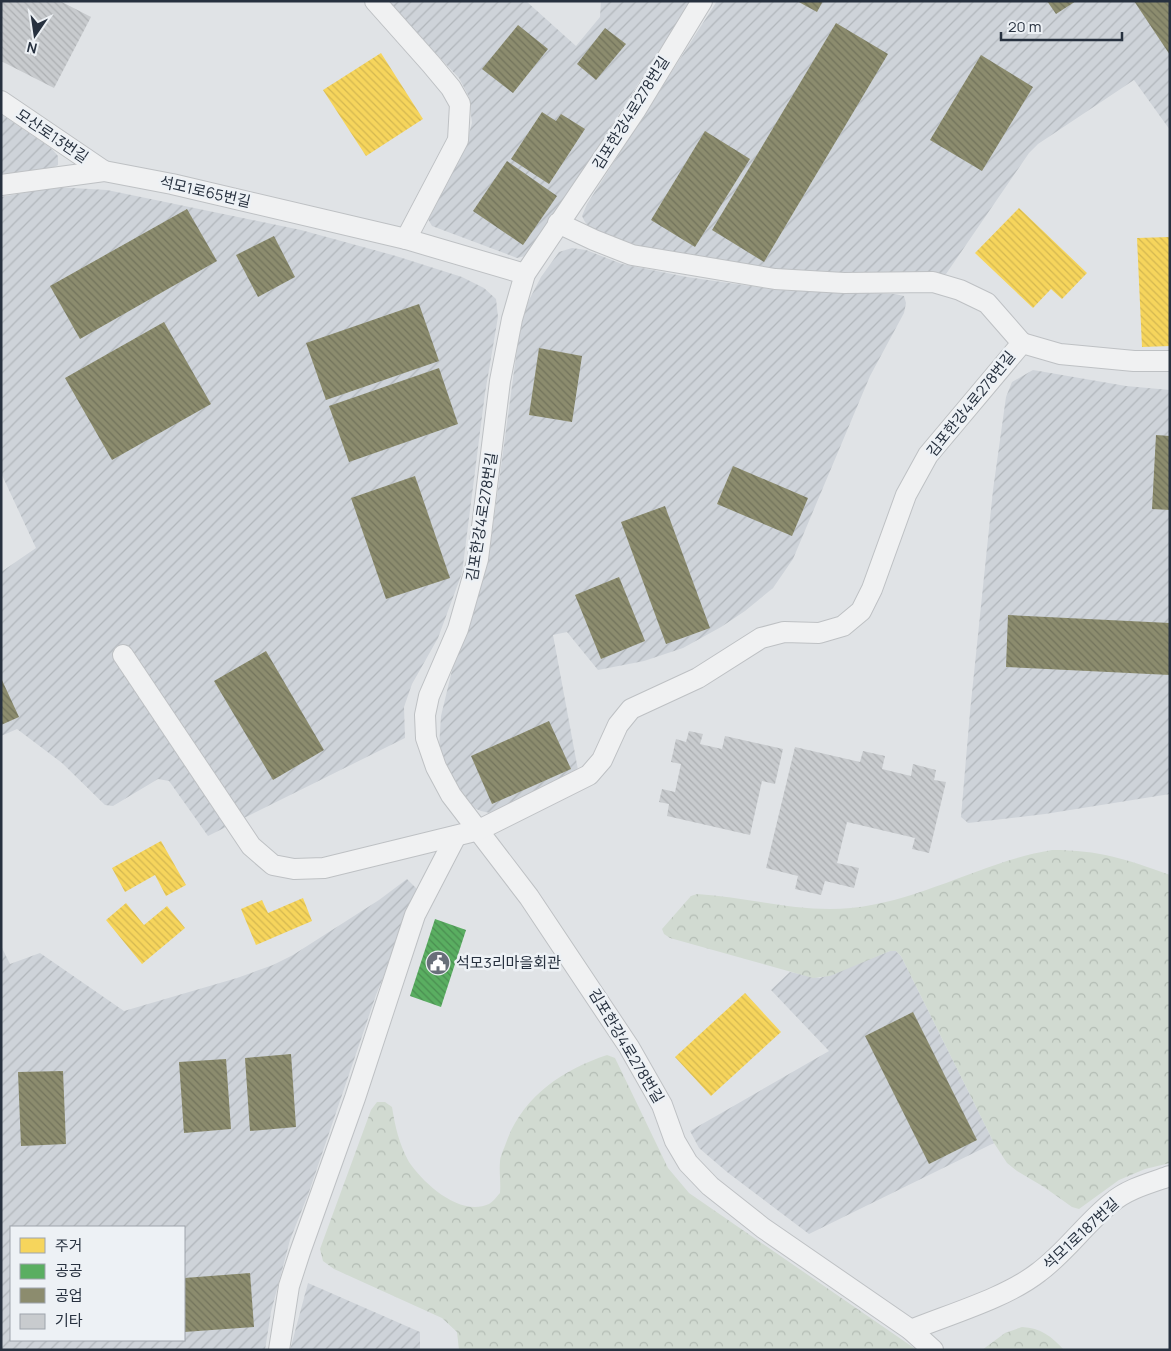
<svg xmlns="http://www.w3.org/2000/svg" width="1171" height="1351" viewBox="0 0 1171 1351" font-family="Manrope,'Noto Sans KR',sans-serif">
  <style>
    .industrial { fill: url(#industrial-furrows); fill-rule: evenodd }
    .forest { fill: url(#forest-crowns) }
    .homes { fill: url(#homes-back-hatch) }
    .public { fill: url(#public-back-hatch) }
    .industry { fill: url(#industry-back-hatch) }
    .building { fill: url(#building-back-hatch) }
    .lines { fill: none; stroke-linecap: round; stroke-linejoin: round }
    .lane-casing { stroke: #bec1c4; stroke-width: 22 }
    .lane { stroke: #f0f1f2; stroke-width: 20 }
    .labels { text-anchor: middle; stroke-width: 5; stroke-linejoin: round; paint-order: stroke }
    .street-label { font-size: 15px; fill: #27313f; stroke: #edf1f5 }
    .poi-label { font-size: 15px; fill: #27313f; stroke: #edf1f5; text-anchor: start }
  </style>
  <defs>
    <pattern id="industrial-furrows" width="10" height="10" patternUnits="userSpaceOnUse" patternTransform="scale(1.25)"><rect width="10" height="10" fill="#ced3d9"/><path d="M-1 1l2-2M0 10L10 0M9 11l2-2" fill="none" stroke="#b1b6bb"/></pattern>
    <pattern id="forest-crowns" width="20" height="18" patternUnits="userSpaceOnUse" patternTransform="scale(1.25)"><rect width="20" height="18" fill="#d1dad1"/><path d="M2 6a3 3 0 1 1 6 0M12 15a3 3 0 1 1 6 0" fill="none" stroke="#b3bcb4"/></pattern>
    <pattern id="homes-back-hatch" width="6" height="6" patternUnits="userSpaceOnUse" patternTransform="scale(1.25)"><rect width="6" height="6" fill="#f6d55c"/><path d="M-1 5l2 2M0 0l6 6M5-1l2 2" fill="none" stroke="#d3b751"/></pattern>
    <pattern id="public-back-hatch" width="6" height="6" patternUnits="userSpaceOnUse" patternTransform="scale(1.25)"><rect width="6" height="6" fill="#5aae61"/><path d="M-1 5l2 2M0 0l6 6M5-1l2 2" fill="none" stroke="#4a8e51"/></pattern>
    <pattern id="industry-back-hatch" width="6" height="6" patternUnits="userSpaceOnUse" patternTransform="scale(1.25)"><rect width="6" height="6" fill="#8c8c6e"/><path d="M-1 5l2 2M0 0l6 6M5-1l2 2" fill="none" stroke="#72735c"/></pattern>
    <pattern id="building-back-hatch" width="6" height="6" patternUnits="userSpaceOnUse" patternTransform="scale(1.25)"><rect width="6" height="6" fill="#c8cbce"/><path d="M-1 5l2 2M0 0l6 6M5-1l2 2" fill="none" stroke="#acafb2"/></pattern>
  </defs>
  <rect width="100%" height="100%" fill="#e0e3e6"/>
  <g class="industrial">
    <polygon points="386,1 526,1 576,46 600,17 601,1 691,1 582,172 525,256 517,258 432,226 428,219 466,144 472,123 469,97 459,78"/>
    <polygon points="717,1 1170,1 1170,130 1134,80 1038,144 1029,153 946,274 823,275 777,272 662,253 619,240 590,228 585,222 582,216 587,204"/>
    <polygon points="1,114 51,148 58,156 58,165 48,170 1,177"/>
    <polygon points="55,187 107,190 301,230 396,256 462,277 484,288 496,299 498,317 485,393 462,573 438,638 412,684 404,707 405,738 208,836 169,781 158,779 113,806 105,805 62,763 17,729 1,736 1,572 36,548 1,473 1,197"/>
    <polygon points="572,248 586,250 622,264 687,277 777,290 895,294 904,296 906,303 904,313 870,376 793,559 773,588 745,611 721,627 683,648 644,661 598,670 567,632 553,635 578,770 490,813 481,811 474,808 450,776 439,748 441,716 454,662 472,615 489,555 520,327 528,302 541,277 559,252"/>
    <polygon points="1033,370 1126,386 1170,390 1170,794 1045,814 968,823 961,817 970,712 993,490 1006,397 1012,382"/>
    <path d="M407,879L419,891L376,995L309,1192L290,1240L271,1312L265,1350H1V946L10,964L40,953L124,1011L237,978L273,965L293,955L379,900ZM11,1227H184V1340H11Z"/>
    <polygon points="890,951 896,951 901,956 994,1143 809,1234 727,1172 699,1148 690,1131 829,1051 771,990 790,972 820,978"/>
    <polygon points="308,1283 420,1332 420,1350 290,1350"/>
  </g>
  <g class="forest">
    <path d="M1052,850C1100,850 1125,859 1170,875V1163L1145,1169L1119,1180L1079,1209L1072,1207L1044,1187L1017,1171L1007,1163L994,1143L901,956L896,951H890L830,976L813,978L670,938L664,934L662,929L691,896L697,894C749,897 798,913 851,908C922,901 984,861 1052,850Z"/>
    <path d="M607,1055L615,1058L668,1168L689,1193L917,1350H459L457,1332L442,1318L334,1269L323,1261L320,1249L371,1110L377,1102H385L392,1107C395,1126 399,1144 409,1162C424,1184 460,1217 489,1204C493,1202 497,1196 500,1193C501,1182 499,1172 500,1162C500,1156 504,1149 506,1143C522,1097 562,1070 607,1055Z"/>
    <path d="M1022,1327C1041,1328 1051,1336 1064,1350H982L1005,1333Z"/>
  </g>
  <g class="homes">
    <polygon points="381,53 423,119 366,156 323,90"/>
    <polygon points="1019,208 1087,273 1062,299 1051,289 1033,308 975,253"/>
    <polygon points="1170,237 1170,346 1142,347 1137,238"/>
    <polygon points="161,841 186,885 166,896 155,875 125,892 112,868"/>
    <polygon points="303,898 312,921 256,945 241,909 262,900 268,913"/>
    <polygon points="126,903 144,925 167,906 185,928 142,964 106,920"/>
    <polygon points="745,993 781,1032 711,1096 675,1057"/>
  </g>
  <polygon class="public" points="435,919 466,930 441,1007 410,996"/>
  <g class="industry">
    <polygon points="797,1 823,1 817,12"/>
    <polygon points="1047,1 1076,1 1056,14"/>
    <polygon points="1134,1 1170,1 1170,55"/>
    <polygon points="836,23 888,54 764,262 712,230"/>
    <polygon points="518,25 548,49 513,93 482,69"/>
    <polygon points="605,28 626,44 596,80 577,64"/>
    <polygon points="981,55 1033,87 982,171 930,140"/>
    <polygon points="542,112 556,121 561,114 585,129 549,184 511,159"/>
    <polygon points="705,131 750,159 695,247 651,220"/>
    <polygon points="507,161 557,196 523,245 473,211"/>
    <polygon points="187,209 217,261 80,339 50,286"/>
    <polygon points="274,236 295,277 258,297 236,255"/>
    <polygon points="419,304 439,361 326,400 306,343"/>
    <polygon points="164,322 211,404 112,460 65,378"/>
    <polygon points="539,348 582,356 572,422 529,415"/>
    <polygon points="439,368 458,424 349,462 329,406"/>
    <polygon points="1156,435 1170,436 1170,510 1152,509"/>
    <polygon points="733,466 808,498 792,536 717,504"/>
    <polygon points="415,476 450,578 386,599 351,498"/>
    <polygon points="665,506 710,628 666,644 621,522"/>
    <polygon points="619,577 645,641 601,659 575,595"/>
    <polygon points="1008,615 1170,623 1170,675 1006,667"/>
    <polygon points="266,651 324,750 273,780 214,681"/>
    <polygon points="1,678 19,717 1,725"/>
    <polygon points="549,721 571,769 492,804 471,756"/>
    <polygon points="913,1012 977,1140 929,1164 865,1036"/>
    <polygon points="291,1054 296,1127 250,1131 245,1058"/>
    <polygon points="226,1059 231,1129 184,1133 179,1062"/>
    <polygon points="63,1071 66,1144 21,1146 18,1072"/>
    <polygon points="250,1273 254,1327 184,1332 184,1278"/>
  </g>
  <g class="building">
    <polygon points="1,1 60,1 91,17 54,88 1,61"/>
    <polygon points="689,731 703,734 700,744 722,749 725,736 783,749 775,784 762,781 750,835 667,816 669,804 659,802 662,789 675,792 681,764 671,762 676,739 686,742"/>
    <polygon points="795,747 860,762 863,751 885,756 882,769 911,776 913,764 936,770 934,780 946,782 929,853 912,849 915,838 847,822 837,863 859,868 854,888 825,881 821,895 795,889 798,876 766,868"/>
  </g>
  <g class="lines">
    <g class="lane-casing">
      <g id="lane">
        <polyline points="375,1 431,64 451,88 460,104 458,140 406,239"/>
        <polyline points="702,1 635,111 525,274 512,319 500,381 478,559 458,629 429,696 425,715 426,738 436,767 451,795 529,897 629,1047 662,1105 675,1141 688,1163 710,1186 763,1228 911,1330 933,1350"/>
        <polyline points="1,101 104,171"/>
        <polyline points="1,185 104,171 172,184 406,239 525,274"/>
        <polyline points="1022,343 1060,354 1134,361 1170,361"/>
        <polyline points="123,655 251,846 273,865 294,869 324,868 479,830 589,775 602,760 618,725 631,709 698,678 761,638 784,632 819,633 843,626 861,611 872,589 906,495 928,455 1022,343 987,303 960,290 933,282 844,283 775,279 632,255 594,240 558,223"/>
        <path d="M911,1330C950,1314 1006,1298 1039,1272C1066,1252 1085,1224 1111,1203C1127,1189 1150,1183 1170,1176"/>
        <polyline points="279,1350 289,1286 300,1252 355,1098 415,915 456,836"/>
      </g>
    </g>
    <use href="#lane" class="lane"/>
  </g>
  <defs>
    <g id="civic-disc" transform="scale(1.25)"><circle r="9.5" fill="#686f79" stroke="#edf1f5"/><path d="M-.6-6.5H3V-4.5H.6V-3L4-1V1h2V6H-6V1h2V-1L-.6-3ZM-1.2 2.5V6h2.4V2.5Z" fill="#fff"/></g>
  </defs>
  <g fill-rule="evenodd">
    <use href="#civic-disc" x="438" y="963"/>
  </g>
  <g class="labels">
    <g class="street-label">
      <text transform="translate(631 113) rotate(-58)" y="5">김포한강4로278번길</text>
      <text transform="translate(52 136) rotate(34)" y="5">모산로13번길</text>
      <text transform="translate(205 192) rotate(13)" y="5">석모1로65번길</text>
      <text transform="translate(971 404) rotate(-51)" y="5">김포한강4로278번길</text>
      <text transform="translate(482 517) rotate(-81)" y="5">김포한강4로278번길</text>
      <text transform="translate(626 1046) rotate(59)" y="5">김포한강4로278번길</text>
      <text transform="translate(1081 1234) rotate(-43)" y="5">석모1로187번길</text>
    </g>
    <g class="poi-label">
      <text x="456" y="968">석모3리마을회관</text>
    </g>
  </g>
  <rect width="1171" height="1351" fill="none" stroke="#27313f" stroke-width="5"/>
  <rect x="10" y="1226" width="175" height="115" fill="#edf1f5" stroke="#9ea4ac"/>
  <rect x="20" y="1238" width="25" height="15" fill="#f6d55c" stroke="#9ea4ac"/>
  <text x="55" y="1251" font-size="15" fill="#27313f">주거</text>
  <rect x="20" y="1264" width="25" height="15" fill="#5aae61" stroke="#9ea4ac"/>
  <text x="55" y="1276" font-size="15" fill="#27313f">공공</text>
  <rect x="20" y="1288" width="25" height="15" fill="#8c8c6e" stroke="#9ea4ac"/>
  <text x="55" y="1301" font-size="15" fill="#27313f">공업</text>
  <rect x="20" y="1314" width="25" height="15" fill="#c8cbce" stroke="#9ea4ac"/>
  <text x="55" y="1326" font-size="15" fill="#27313f">기타</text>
  <g transform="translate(35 35) rotate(193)" stroke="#edf1f5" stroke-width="4" paint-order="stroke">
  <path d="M0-4L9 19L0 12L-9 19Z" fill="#27313f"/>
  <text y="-8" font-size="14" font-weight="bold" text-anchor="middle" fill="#27313f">N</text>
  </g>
  <path d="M1001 32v8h121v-8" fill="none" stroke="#27313f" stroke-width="2.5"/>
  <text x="1008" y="32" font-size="15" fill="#27313f" stroke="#edf1f5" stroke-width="4" paint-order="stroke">20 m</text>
</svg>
